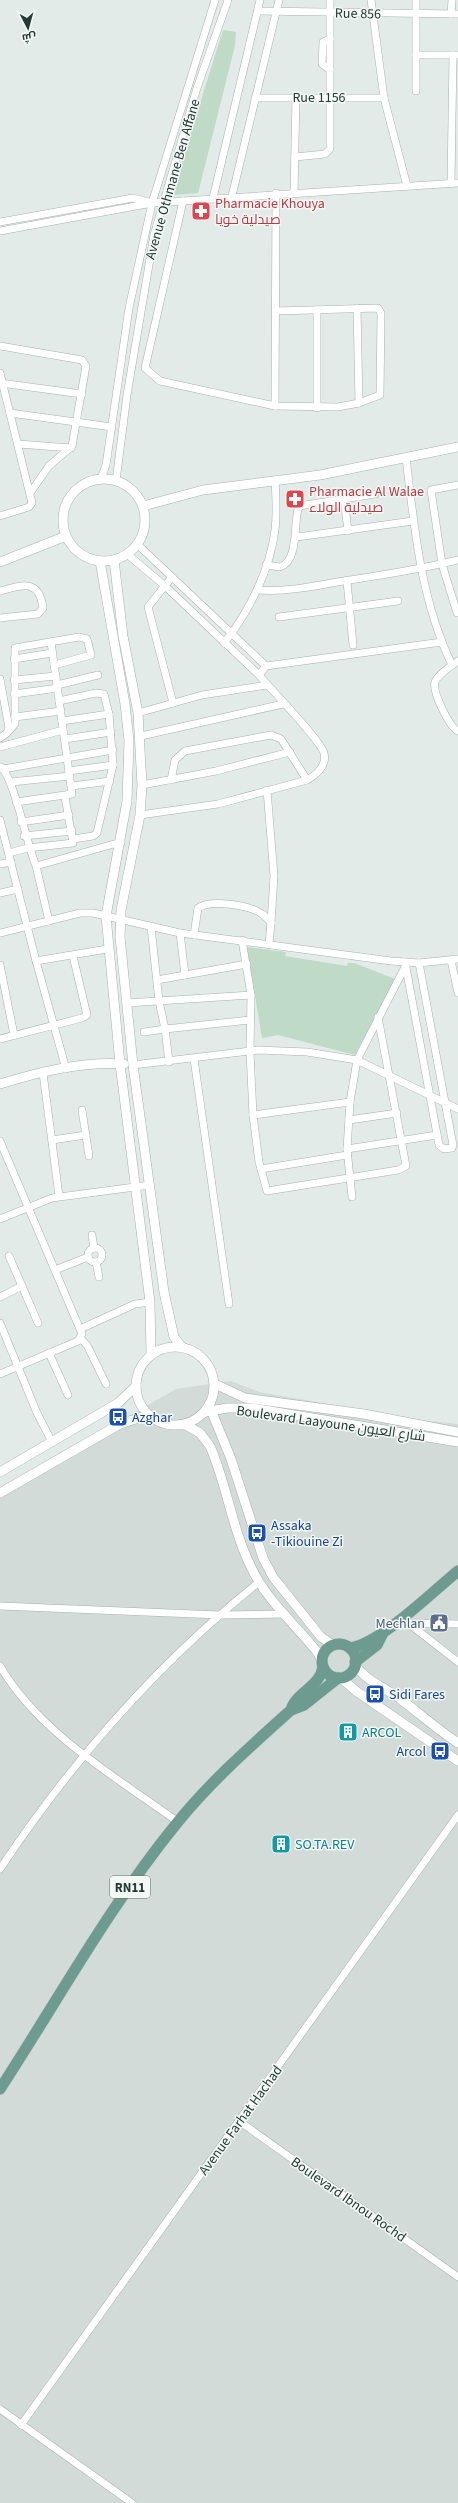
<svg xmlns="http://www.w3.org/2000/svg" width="458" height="2503" viewBox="0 0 458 2503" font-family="'Source Sans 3',Cairo,sans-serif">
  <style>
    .built { fill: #d2dbd7 }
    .green { fill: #bfdac6 }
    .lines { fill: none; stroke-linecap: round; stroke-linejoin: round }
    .minor-casing { stroke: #a6b2ae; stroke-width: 8 }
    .tertiary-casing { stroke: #a6b2ae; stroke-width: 10 }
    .primary-casing { stroke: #c2c8c6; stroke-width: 12 }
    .minor { stroke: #fff; stroke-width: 7 }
    .tertiary { stroke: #fff; stroke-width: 9 }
    .primary { stroke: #6d9b8f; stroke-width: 11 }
    .labels { text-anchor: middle; stroke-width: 3; stroke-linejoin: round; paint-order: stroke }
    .shield { fill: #f3f8f6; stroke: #63736e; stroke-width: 1 }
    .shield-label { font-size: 13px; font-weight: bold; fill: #253a34 }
    .street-label { font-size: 14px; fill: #253a34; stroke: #f3f8f6 }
    .health-label { font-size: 14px; fill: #be3a42; stroke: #f3f8f6; text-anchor: start }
    .transit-label { font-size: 14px; fill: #164399; stroke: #f3f8f6; text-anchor: start }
    .service-label { font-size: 14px; fill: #4e5e75; stroke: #f3f8f6; text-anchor: end }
    .culture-label { font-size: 14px; fill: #0d838f; stroke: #f3f8f6; text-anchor: start }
  </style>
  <rect width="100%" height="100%" fill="#e3ebe8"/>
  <polygon class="built" points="231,1381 259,1392 421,1420 458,1424 458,2503 0,2503 0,1489 176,1389"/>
  <g class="green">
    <polygon points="223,30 236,32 235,45 198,193 175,195 173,193 174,187"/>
    <polygon points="247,947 286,952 285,956 347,966 348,963 354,963 395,979 355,1055 278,1035 262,1038"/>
  </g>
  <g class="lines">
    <g class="minor-casing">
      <g id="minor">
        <polyline points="371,0 384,98 407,186"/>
        <polyline points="416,0 416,55 458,55"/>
        <polyline points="258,11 458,14"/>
        <polyline points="451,14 452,0"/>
        <polyline points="330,39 323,42 322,64 330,70"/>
        <polyline points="416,55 416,91"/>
        <polyline points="255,98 384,98"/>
        <polyline points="295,157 325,154 330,149 330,0"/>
        <polyline points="451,183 453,55"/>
        <polyline points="294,193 296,97"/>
        <polyline points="232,196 279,0"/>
        <polyline points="213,198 260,0"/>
        <polyline points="183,201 145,368 160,381 275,406 338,407 359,403 380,395 381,313 378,308 276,311"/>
        <polyline points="0,222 133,198 152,203"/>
        <polyline points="0,231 152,203 458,183"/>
        <polyline points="357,308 359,403"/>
        <polyline points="317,310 317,408"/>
        <polyline points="0,346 82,360 86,366 72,446 49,466 30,493"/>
        <polyline points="0,373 32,503 29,507 0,516"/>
        <polyline points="0,383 82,394"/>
        <polyline points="275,406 276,193"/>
        <polyline points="10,413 112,427"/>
        <polyline points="18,444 71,448"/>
        <path d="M406,457C414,527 421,601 452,665"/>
        <polyline points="101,479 106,465 129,308 152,203 215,0"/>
        <polyline points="116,481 127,395 154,235 197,88 228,0"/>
        <polyline points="344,498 348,531"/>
        <polyline points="297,537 413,521"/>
        <polyline points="137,544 266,666 442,642"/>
        <polyline points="127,554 165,586 259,675"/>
        <path d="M266,565L280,567C300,561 293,518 299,506L375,494"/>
        <polyline points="172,577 148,607 173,703"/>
        <polyline points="347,581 353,645"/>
        <path d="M257,590C284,592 311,587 337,582C378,576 418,570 458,560"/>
        <path d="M0,591C22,585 39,578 43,608L38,614L0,618"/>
        <polyline points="457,613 442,564 431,490 458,485"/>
        <polyline points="279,617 398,601"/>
        <path d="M224,643C249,612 270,570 275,530C277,513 276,496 275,480"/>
        <polyline points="14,659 52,653"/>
        <path d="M458,661C451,666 438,674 435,682C432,691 449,727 458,731"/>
        <path d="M266,666L259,675C270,688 321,741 324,753C327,766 316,775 307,780"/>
        <polyline points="0,679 9,728 7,733 0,738"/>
        <polyline points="14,680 56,676"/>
        <polyline points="57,685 98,675"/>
        <polyline points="14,694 58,688"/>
        <polyline points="59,701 96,693 104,694 109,714 113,765 97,833 93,836 73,839"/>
        <polyline points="138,713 202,695 267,685"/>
        <polyline points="15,717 61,711"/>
        <polyline points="62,721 109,714"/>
        <polyline points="7,733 15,724 15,648 79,637 87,639 91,655 54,665"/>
        <polyline points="141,736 283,704"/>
        <polyline points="65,739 111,732"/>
        <polyline points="0,747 63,730"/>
        <path d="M1,767C14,778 27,845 36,866"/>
        <polyline points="3,769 113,750"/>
        <polyline points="69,771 113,765"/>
        <polyline points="11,782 70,776"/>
        <polyline points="142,785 216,771 290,752"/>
        <polyline points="72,786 110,781"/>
        <polyline points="267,790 274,876 271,923"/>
        <polyline points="16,802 72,794 51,642"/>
        <polyline points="140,815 218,804 307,780 281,739 271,735 185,751 175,760 171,780"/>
        <polyline points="0,820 36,961 66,1069"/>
        <polyline points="21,822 69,815"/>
        <polyline points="24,836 72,831"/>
        <polyline points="9,853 28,848 73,843 65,797"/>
        <polyline points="0,864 11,862"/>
        <polyline points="0,893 18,889"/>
        <polyline points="49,921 36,866 121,842"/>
        <polyline points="151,927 159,1001 165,1029 250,1020"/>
        <polyline points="0,933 80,913 93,913 180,933 391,961 419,963 458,959"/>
        <polyline points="180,933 185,975 247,964"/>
        <path d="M194,935L198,908C210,899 250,905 262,914C266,916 268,920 271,923L269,944"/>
        <polyline points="242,940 251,995 250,1052 253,1115 259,1162 267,1191 398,1170 406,1166 378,1017"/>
        <polyline points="451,960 458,993"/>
        <polyline points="36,961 107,949"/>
        <polyline points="405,962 439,1145 444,1149 452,1148 453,1145 419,963"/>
        <polyline points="0,965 14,1035"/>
        <polyline points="157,980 185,975"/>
        <polyline points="127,1003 251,995"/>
        <polyline points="144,1032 165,1029 169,1062"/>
        <polyline points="0,1039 82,1018 87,1015 73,956"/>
        <polyline points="194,1059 229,1304"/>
        <polyline points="133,1065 258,1050 307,1052 357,1060 458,1109"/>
        <polyline points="43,1073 59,1196"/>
        <polyline points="82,1110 89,1156"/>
        <polyline points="253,1115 350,1102"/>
        <polyline points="349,1120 397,1113"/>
        <polyline points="52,1140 86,1135"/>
        <polyline points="0,1141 82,1334 78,1341 0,1374"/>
        <polyline points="347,1149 437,1135"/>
        <polyline points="261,1169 347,1155"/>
        <polyline points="352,1197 347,1149 350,1102 357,1060 405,967"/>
        <polyline points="0,1219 52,1198 150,1185"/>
        <polyline points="92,1235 94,1248"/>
        <circle cx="95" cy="1255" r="7"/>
        <polyline points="9,1256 38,1323"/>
        <polyline points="96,1262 99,1277"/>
        <polyline points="55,1270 88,1257"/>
        <polyline points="0,1297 22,1286"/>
        <polyline points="0,1323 37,1413 52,1442"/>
        <polyline points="80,1329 135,1304 150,1302"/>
        <polyline points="81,1339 87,1345 106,1384"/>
        <polyline points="49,1353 68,1395"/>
        <polyline points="0,1606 219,1615 285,1614"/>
        <polyline points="402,1618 458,1662"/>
        <polyline points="407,1623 458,1624"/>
        <path d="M0,1666C39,1733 116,1777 178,1822"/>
        <path d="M0,1869C72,1761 158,1663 259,1582"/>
        <polyline points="239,2121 458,2277"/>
        <polyline points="0,2409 132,2503"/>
        <polyline points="21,2425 458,1815"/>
      </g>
    </g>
    <g class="tertiary-casing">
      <g id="tertiary">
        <circle cx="104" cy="520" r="41"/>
        <polyline points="143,506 203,490 320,475 458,447"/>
        <polyline points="114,560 123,636 138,713 142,785 140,815 121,910 120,937 133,1065 164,1292 174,1337 182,1347"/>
        <polyline points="100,561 125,704 129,741 127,801 106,916 120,1064 150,1302 151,1355"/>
        <polyline points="0,562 66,536"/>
        <path d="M0,1084C39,1072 83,1061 124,1064"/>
        <circle cx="175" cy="1386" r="39"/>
        <polyline points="215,1384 245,1398 364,1414 458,1432"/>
        <polyline points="209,1405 231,1459 263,1558 273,1577 321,1637 333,1645"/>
        <polyline points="205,1412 227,1408 252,1408 458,1442"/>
        <path d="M184,1424L200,1433L210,1446C227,1485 232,1529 251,1567C266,1600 296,1625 318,1653L322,1662"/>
        <polyline points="0,1472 118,1403 136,1386"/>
        <polyline points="0,1493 120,1424 148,1415"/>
        <path d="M355,1665C366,1681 384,1687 399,1698C419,1713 437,1729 458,1743"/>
        <polyline points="341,1678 356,1691 458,1761"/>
      </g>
    </g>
    <g class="primary-casing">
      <g id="primary">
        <circle cx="339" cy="1661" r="17"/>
        <path d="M350,1648C380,1644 432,1592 458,1571"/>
        <polyline points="355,1662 377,1645 382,1635"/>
        <polyline points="291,1710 304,1705 338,1678"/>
        <path d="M0,2089C58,2000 110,1905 177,1823C210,1782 252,1745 291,1710C296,1692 320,1687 323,1667"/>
      </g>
    </g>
    <use href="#minor" class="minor"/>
    <use href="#tertiary" class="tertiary"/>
    <use href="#primary" class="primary"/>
  </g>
  <defs>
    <g id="pharmacy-square" transform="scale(1)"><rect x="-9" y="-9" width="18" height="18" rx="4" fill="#e0444e" stroke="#f3f8f6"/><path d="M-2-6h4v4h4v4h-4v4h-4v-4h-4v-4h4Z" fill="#fff"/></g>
    <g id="bus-square" transform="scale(1)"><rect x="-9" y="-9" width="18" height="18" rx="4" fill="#1a4fb4" stroke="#f3f8f6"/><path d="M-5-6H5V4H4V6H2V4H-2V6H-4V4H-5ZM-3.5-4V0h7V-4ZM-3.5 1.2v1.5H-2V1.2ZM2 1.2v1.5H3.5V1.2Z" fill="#fff"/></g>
    <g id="civic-square" transform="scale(1)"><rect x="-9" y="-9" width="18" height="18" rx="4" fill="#5c6f8a" stroke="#f3f8f6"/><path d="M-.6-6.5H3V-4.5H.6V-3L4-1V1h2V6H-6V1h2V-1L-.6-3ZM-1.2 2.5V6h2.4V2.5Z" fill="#fff"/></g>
    <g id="building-square" transform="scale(1)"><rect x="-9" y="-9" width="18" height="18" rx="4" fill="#0f9aa8" stroke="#f3f8f6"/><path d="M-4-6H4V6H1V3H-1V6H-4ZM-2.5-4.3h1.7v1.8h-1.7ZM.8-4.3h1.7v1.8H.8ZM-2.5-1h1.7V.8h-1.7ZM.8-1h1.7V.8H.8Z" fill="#fff"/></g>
  </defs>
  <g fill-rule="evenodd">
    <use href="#pharmacy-square" x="201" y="211"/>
    <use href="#pharmacy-square" x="295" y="499"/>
    <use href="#bus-square" x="118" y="1417"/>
    <use href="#bus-square" x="257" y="1533"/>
    <use href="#civic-square" x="439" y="1623"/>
    <use href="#bus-square" x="375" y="1694"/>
    <use href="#building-square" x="348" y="1732"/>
    <use href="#bus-square" x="440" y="1751"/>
    <use href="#building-square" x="281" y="1844"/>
  </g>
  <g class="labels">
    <rect class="shield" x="110" y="1876" width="40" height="22" rx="3"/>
    <g class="shield-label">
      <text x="130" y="1892">RN11</text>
    </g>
    <g class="street-label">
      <text transform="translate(358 13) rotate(1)" y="5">Rue 856</text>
      <text x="319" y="102">Rue 1156</text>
      <text transform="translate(172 179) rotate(-74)" y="5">Avenue Othmane Ben Affane</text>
      <text transform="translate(331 1423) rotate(8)" y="5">Boulevard Laayoune شارع العيون</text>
      <text transform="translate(240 2120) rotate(-54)" y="5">Avenue Farhat Hachad</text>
      <text transform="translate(349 2199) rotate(35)" y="5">Boulevard Ibnou Rochd</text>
    </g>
    <g class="health-label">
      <text x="215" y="208">Pharmacie Khouya<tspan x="215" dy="16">صيدلية خويا</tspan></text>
      <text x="309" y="496">Pharmacie Al Walae<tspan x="309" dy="16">صيدلية الولاء</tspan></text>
    </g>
    <g class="transit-label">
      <text x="132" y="1422">Azghar</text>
      <text x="271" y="1530">Assaka<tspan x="271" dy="16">-Tikiouine Zi</tspan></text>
      <text x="389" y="1699">Sidi Fares</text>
      <text x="426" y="1756" text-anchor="end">Arcol</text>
    </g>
    <g class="service-label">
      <text x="425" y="1628">Mechlan</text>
    </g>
    <g class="culture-label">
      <text x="362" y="1737">ARCOL</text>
      <text x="295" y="1849">SO.TA.REV</text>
    </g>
  </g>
  <g transform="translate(28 28) rotate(174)" stroke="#f3f8f6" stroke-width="3" paint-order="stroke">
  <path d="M0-3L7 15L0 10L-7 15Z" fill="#253a34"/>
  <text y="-6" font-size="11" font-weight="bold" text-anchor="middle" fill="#253a34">ش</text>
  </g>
</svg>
